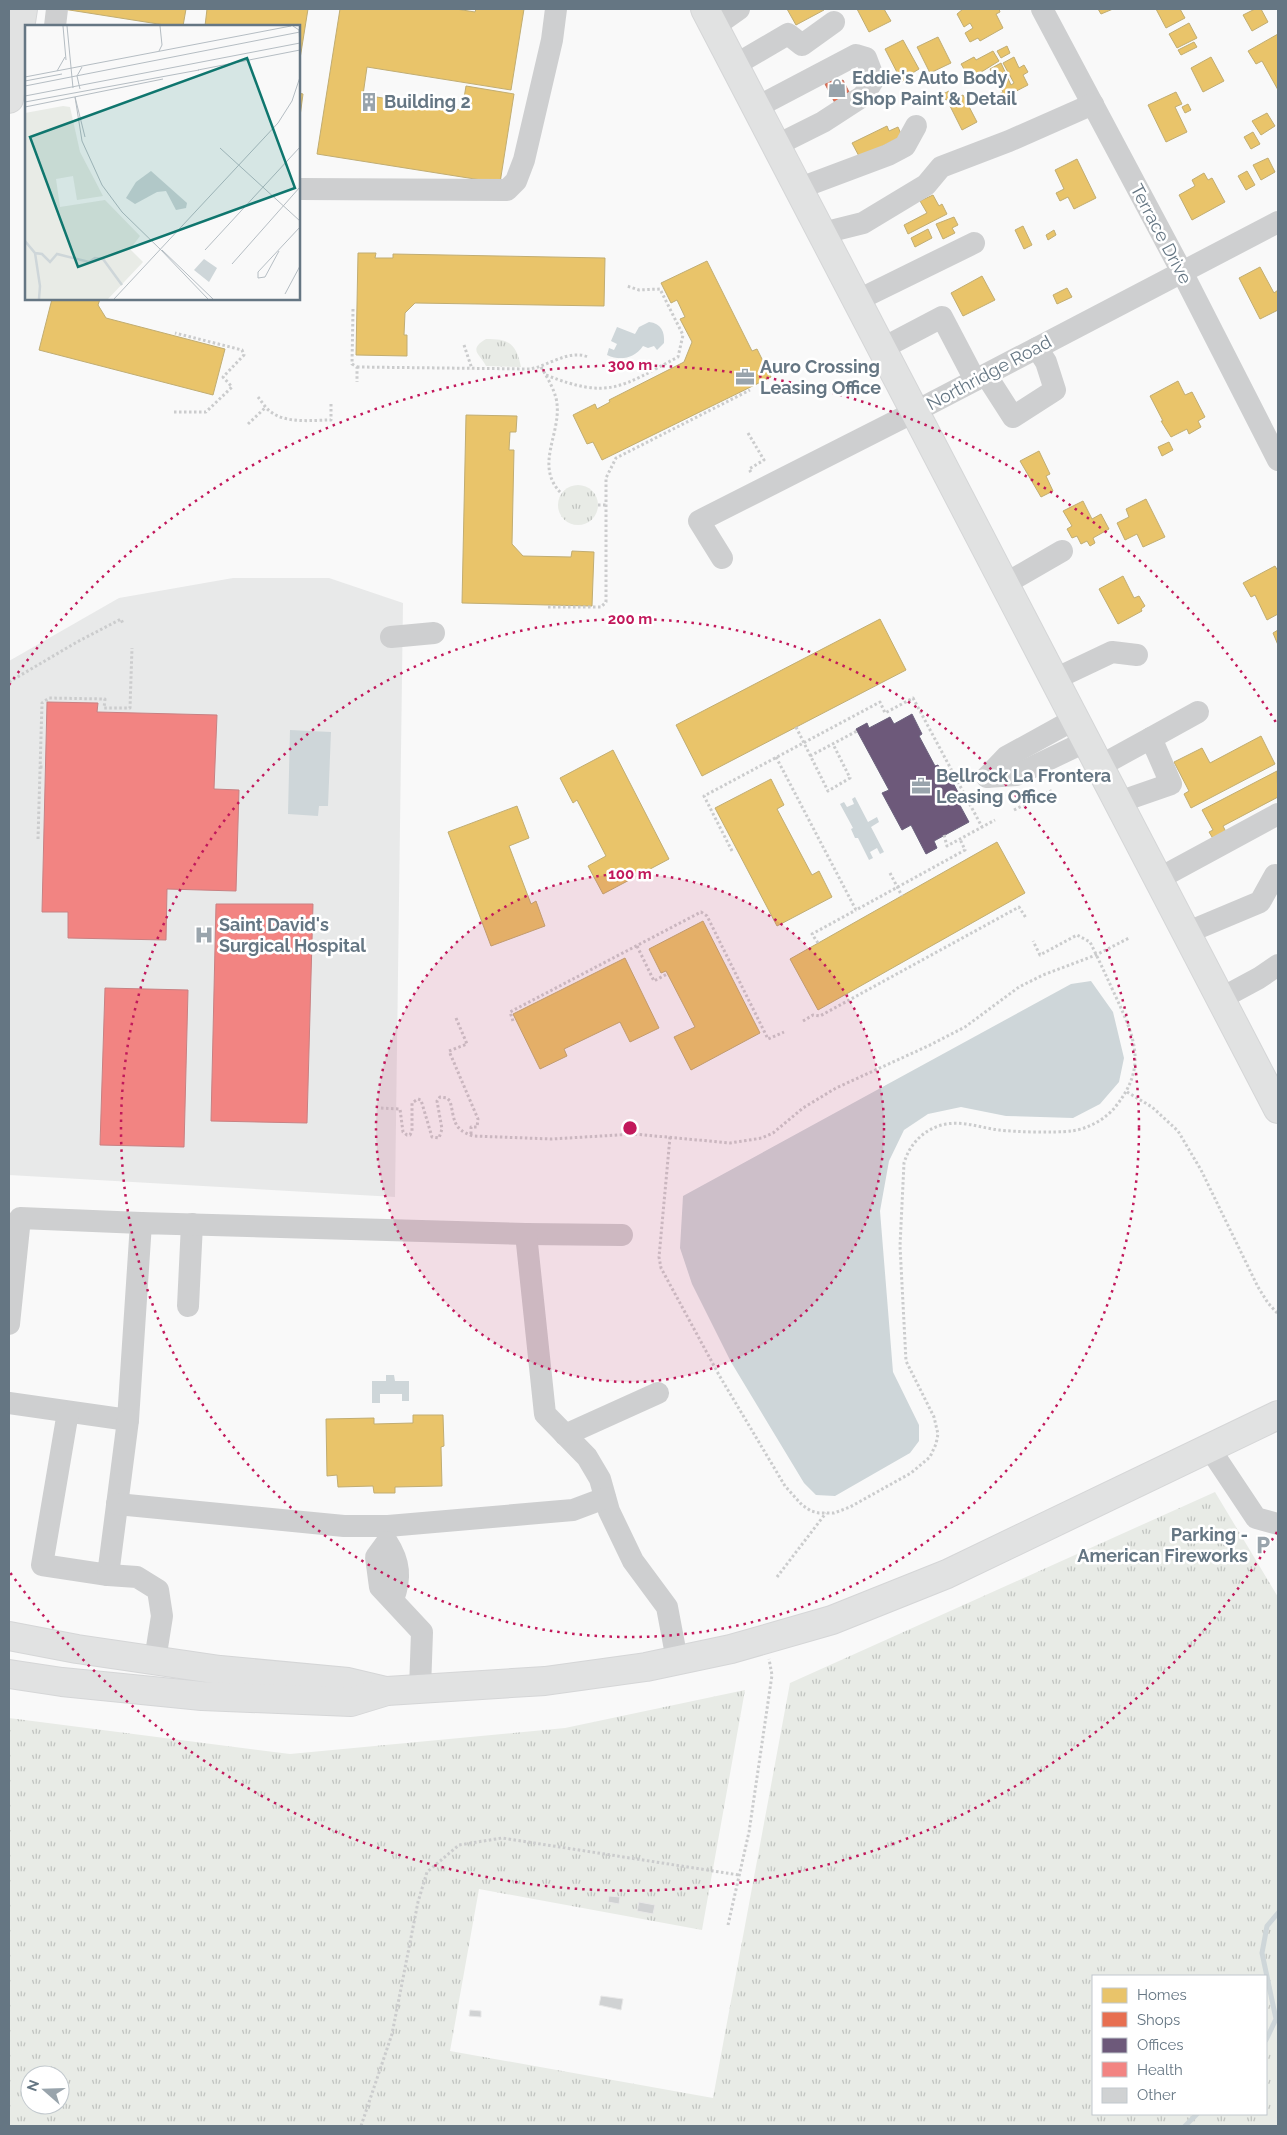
<svg xmlns="http://www.w3.org/2000/svg" width="1287" height="2135" viewBox="0 0 1287 2135" font-family="Raleway,sans-serif">
  <style>
    .built { fill: #e8e9e9 }
    .grass { fill: url(#grass-tufts); fill-rule: evenodd }
    .water { fill: #ced6d9 }
    .homes { fill: #e9c46a; stroke: #c1ad72 }
    .shops { fill: #e76f51; stroke: #c07160 }
    .offices { fill: #6d597a; stroke: #6b627d }
    .health { fill: #f28482; stroke: #c88082 }
    .lines { fill: none; stroke-linecap: round; stroke-linejoin: round }
    .stream { stroke: #ced6d9; stroke-width: 5 }
    .building { fill: #d0d2d3; stroke: #e8e8e8 }
    .major-casing { stroke: #d5d6d7; stroke-width: 30 }
    .path { stroke: #cbcccd; stroke-width: 3; stroke-dasharray: 2.5 2.5; stroke-linecap: butt }
    .minor { stroke: #cecfd0; stroke-width: 22 }
    .major { stroke: #e1e2e2; stroke-width: 28 }
    .ring { fill: none; stroke: #c2185b; stroke-width: 2.5; stroke-dasharray: 2.5 5 }
    .labels { text-anchor: middle; stroke-width: 5; stroke-linejoin: round; paint-order: stroke }
    .poi-label { font-size: 18px; font-weight: bold; fill: #657683; stroke: #fff; text-anchor: start }
    .street-label { font-size: 18px; fill: #657683; stroke: #fff }
    .inset-river { fill: none; stroke: #ced6d9; stroke-width: 2.5 }
    .inset-road { fill: none; stroke: #b5bdc3; stroke-width: 1 }
    .view { fill: #0f766e; fill-opacity: 0.15; stroke: #0f766e; stroke-width: 2.5 }
    .inset-edge { fill: none; stroke: #657683; stroke-width: 2.5 }
    .centre { fill: #c2185b; stroke: #fff; stroke-width: 2.5 }
    .ring-label { font-size: 15px; text-anchor: middle; font-weight: bold; fill: #c2185b; stroke: #fff; stroke-width: 5; stroke-linejoin: round; paint-order: stroke }
  </style>
  <defs>
    <pattern id="grass-tufts" width="24" height="20" patternUnits="userSpaceOnUse" patternTransform="scale(1.25)"><rect width="24" height="20" fill="#e8ebe6"/><path d="M3 7l-1-3M5 7V3M7 7l1-3M15 17l-1-3M17 17v-4M19 17l1-3" fill="none" stroke="#c0c3c0"/></pattern>
  </defs>
  <rect width="100%" height="100%" fill="#f9f9f9"/>
  <polygon class="built" points="233,578 329,578 403,603 395,1197 9,1175 9,661 119,598"/>
  <g class="grass">
    <path d="M486,339C508,339 516,342 521,367L486,366C481,355 467,350 486,339Z"/>
    <circle cx="578" cy="505" r="20"/>
    <path d="M1215,1492L1278,1597V2126H9V1718L290,1754L565,1728L745,1690L702,1930L479,1889L450,2051L713,2098L790,1683ZM1093,1976H1266V2114H1093ZM30,2075H60V2105H30Z"/>
  </g>
  <g class="water">
    <path d="M649,322C661,323 665,332 664,343L657,350L654,346L648,348L643,346C634,359 620,361 607,355L609,348L614,350L617,344L611,341L617,327L635,334L639,327Z"/>
    <polygon points="290,730 331,732 328,806 319,806 318,816 288,814"/>
    <polygon points="855,797 868,822 877,817 879,822 871,827 884,852 880,854 877,848 870,852 873,858 869,860 858,838 855,838 851,829 853,828 840,804 844,802 847,807 854,804 852,799"/>
    <polygon points="1091,981 1113,1012 1124,1058 1119,1082 1100,1104 1073,1118 1006,1116 961,1107 928,1114 904,1130 889,1161 880,1211 893,1372 919,1425 919,1441 910,1453 835,1496 816,1495 804,1483 731,1362 692,1284 680,1248 683,1196 1071,984"/>
    <polygon points="386,1375 394,1375 395,1381 409,1381 409,1401 402,1401 402,1394 380,1394 380,1403 372,1403 372,1381 386,1381"/>
  </g>
  <g class="homes">
    <polygon points="63,9 186,9 183,26 171,26"/>
    <polygon points="207,9 308,9 299,65 299,26 205,26"/>
    <polygon points="340,9 456,9 475,12 476,9 524,9 511,90 367,67 363,95 462,110 466,86 514,94 500,183 317,154"/>
    <polygon points="787,9 823,9 824,10 796,25"/>
    <polygon points="857,9 884,9 891,21 869,32"/>
    <polygon points="963,9 999,9 1000,12 996,14 1003,28 980,41 978,38 970,42 965,33 973,28 970,23 964,27 957,14"/>
    <polygon points="1098,9 1113,9 1101,14"/>
    <polygon points="1156,9 1180,9 1185,18 1166,28"/>
    <polygon points="1255,9 1261,9 1268,22 1252,31 1243,15"/>
    <polygon points="1189,23 1197,38 1177,48 1169,34"/>
    <polygon points="1278,34 1278,90 1262,61 1256,64 1248,51"/>
    <polygon points="938,37 951,63 930,73 917,47"/>
    <polygon points="903,40 919,69 906,77 907,78 902,82 885,49"/>
    <polygon points="1194,42 1197,47 1181,55 1178,50"/>
    <polygon points="1007,46 1010,53 1001,58 997,51"/>
    <polygon points="993,51 999,61 970,79 961,64 974,57 976,60"/>
    <polygon points="1014,57 1019,68 1024,65 1028,72 1023,75 1028,85 1001,99 999,94 1003,92 990,69 1001,63 1011,85 1014,83 1003,63"/>
    <polygon points="1211,57 1224,81 1203,92 1191,68"/>
    <polygon points="949,91 952,97 946,100 943,94"/>
    <polygon points="1176,92 1182,104 1175,107 1187,132 1166,142 1148,105"/>
    <polygon points="299,93 303,94 299,124"/>
    <polygon points="963,95 977,122 962,130 948,102"/>
    <polygon points="1188,104 1191,110 1185,113 1182,107"/>
    <polygon points="1267,113 1275,126 1261,135 1252,121"/>
    <polygon points="887,126 889,131 898,127 902,136 860,158 852,143"/>
    <polygon points="1253,132 1260,144 1251,149 1244,137"/>
    <polygon points="1268,158 1275,172 1261,180 1253,165"/>
    <polygon points="1077,159 1096,198 1074,209 1068,197 1060,201 1056,193 1064,189 1055,170"/>
    <polygon points="1247,171 1255,185 1246,190 1238,176"/>
    <polygon points="1204,173 1208,180 1212,178 1225,202 1192,220 1179,195 1195,186 1192,180"/>
    <polygon points="933,195 939,206 942,204 947,214 908,234 904,225 927,213 920,201"/>
    <polygon points="954,217 958,225 952,228 955,233 943,239 936,224"/>
    <polygon points="1023,226 1032,245 1024,249 1015,230"/>
    <polygon points="928,229 932,238 915,247 911,238"/>
    <polygon points="1054,230 1056,235 1048,240 1046,235"/>
    <polygon points="358,253 376,253 375,258 393,258 393,254 605,258 604,306 415,303 405,313 404,335 407,335 407,356 356,355"/>
    <polygon points="707,261 752,351 757,349 771,377 602,460 593,442 587,444 573,415 595,404 597,409 610,402 609,400 684,362 692,342 680,319 685,317 677,300 671,303 661,283"/>
    <polygon points="1260,267 1274,293 1278,290 1278,310 1260,319 1239,278"/>
    <polygon points="982,276 995,300 963,316 951,293"/>
    <polygon points="1067,288 1072,297 1057,304 1053,295"/>
    <polygon points="52,299 100,299 98,305 106,318 225,349 213,395 39,350"/>
    <polygon points="1178,381 1185,395 1192,392 1205,417 1198,421 1201,427 1189,434 1187,429 1171,437 1161,421 1163,421 1150,396"/>
    <polygon points="466,415 517,416 516,432 510,432 509,450 514,450 512,544 523,556 571,557 572,551 594,552 592,606 462,603"/>
    <polygon points="1169,442 1173,450 1162,456 1158,447"/>
    <polygon points="1039,451 1050,474 1046,476 1053,491 1041,497 1020,461"/>
    <polygon points="1146,499 1165,537 1143,547 1137,534 1125,540 1117,523 1129,517 1126,509"/>
    <polygon points="1083,501 1092,519 1101,514 1109,529 1093,538 1095,543 1090,546 1087,541 1081,544 1077,536 1072,538 1067,529 1072,526 1063,511"/>
    <polygon points="1275,566 1278,571 1278,614 1267,620 1255,595 1251,597 1243,583"/>
    <polygon points="1123,576 1134,598 1139,596 1145,606 1141,609 1142,611 1118,624 1099,589"/>
    <polygon points="880,619 906,670 702,776 676,725"/>
    <polygon points="1278,630 1278,645 1273,633"/>
    <polygon points="1261,736 1275,764 1191,808 1184,794 1189,791 1174,762 1202,748 1210,763"/>
    <polygon points="613,750 669,859 603,894 588,866 606,856 577,800 573,803 560,778"/>
    <polygon points="1277,771 1278,797 1223,826 1228,836 1215,842 1209,832 1213,830 1202,810"/>
    <polygon points="771,779 784,805 777,809 812,875 819,871 832,897 777,926 715,808"/>
    <polygon points="517,806 529,838 509,846 531,904 536,901 545,926 491,946 448,832"/>
    <polygon points="997,842 1025,893 818,1010 790,959"/>
    <polygon points="703,921 760,1033 691,1070 674,1037 695,1027 666,971 661,973 649,949"/>
    <polygon points="625,958 659,1028 630,1042 620,1022 564,1049 567,1056 540,1069 513,1014"/>
    <polygon points="413,1415 443,1415 444,1446 441,1447 442,1486 395,1487 395,1493 374,1493 373,1486 338,1487 337,1475 327,1476 326,1419 374,1418 374,1424 413,1423"/>
  </g>
  <polygon class="shops" points="834,80 836,83 843,80 849,92 842,95 843,98 835,103 825,84"/>
  <polygon class="offices" points="912,714 922,734 919,736 935,766 938,765 947,782 951,779 960,796 956,798 969,822 934,841 937,848 926,854 911,825 902,830 882,793 889,790 856,729 867,723 869,728 890,717 894,724"/>
  <g class="health">
    <polygon points="47,702 98,703 97,712 217,715 214,789 239,790 236,891 167,889 166,940 68,938 68,912 42,912"/>
    <polygon points="216,904 313,904 307,1123 211,1121"/>
    <polygon points="105,988 188,990 184,1147 100,1145"/>
  </g>
  <g class="lines">
    <g class="stream">
      <polyline points="1266,2040 1276,2019 1262,1953 1267,1926 1278,1913"/>
      <polyline points="1185,2126 1197,2114"/>
    </g>
  </g>
  <g class="building">
    <polygon points="609,1896 620,1897 619,1904 608,1902"/>
    <polygon points="639,1902 655,1905 653,1914 637,1911"/>
    <polygon points="601,1996 623,1999 621,2010 599,2005"/>
    <polygon points="470,2010 481,2011 481,2017 469,2016"/>
  </g>
  <g class="lines">
    <g class="major-casing">
      <g id="major">
        <polyline points="705,9 1278,1109"/>
        <polyline points="9,99 23,9"/>
        <polyline points="9,1636 77,1649 220,1670 348,1682 386,1691"/>
        <polyline points="9,1674 62,1682 202,1696 351,1702 387,1691 545,1681 646,1667 731,1649 832,1620 947,1574 1278,1415"/>
      </g>
    </g>
    <g class="path">
      <polyline points="353,309 352,364 357,367 357,382"/>
      <polyline points="464,345 472,369"/>
      <path d="M357,367L530,369C548,366 569,349 588,357"/>
      <path d="M541,367C547,377 553,387 556,398C564,432 532,465 562,494"/>
      <path d="M546,375C609,400 621,387 678,357L683,335L660,289L639,290L627,286"/>
      <path d="M258,397C262,402 266,409 271,412C287,424 313,420 331,420V402"/>
      <polyline points="174,412 206,412 232,387 223,377 244,355 242,350 175,333"/>
      <polyline points="248,424 266,407"/>
      <polyline points="748,433 764,460 749,469 752,474"/>
      <polyline points="598,505 606,505"/>
      <polyline points="548,607 601,607 606,602 606,478 616,458 750,390"/>
      <polyline points="9,682 77,642 121,619 123,624"/>
      <polyline points="796,727 828,791 850,778 833,744"/>
      <polyline points="810,756 857,731"/>
      <polyline points="776,757 856,910 965,850 960,839"/>
      <polyline points="40,767 45,767"/>
      <polyline points="1014,810 1053,790"/>
      <polyline points="944,835 947,846 995,820"/>
      <polyline points="38,839 42,703 49,698 105,699 104,708 130,708 132,648"/>
      <polyline points="732,851 704,796 880,702 885,713 913,698 982,827"/>
      <polyline points="890,873 902,896"/>
      <polyline points="818,943 812,934 856,910"/>
      <polyline points="637,946 654,981 667,974"/>
      <polyline points="456,1018 467,1044 449,1051 478,1119 477,1127 471,1127 471,1135"/>
      <polyline points="513,1021 510,1012 701,912 707,916 768,1039 784,1032"/>
      <polyline points="803,1021 813,1015 820,1016 1019,907 1026,918"/>
      <polyline points="1127,1092 1152,1107 1178,1131 1201,1170 1258,1287 1268,1303 1278,1314"/>
      <path d="M381,1108L400,1109L403,1132L407,1135H410L412,1131V1103L418,1099L421,1100L432,1137L439,1138L442,1129L437,1101L440,1097L447,1098L450,1101C455,1120 452,1129 473,1136L552,1139L634,1134L730,1143L762,1138L773,1133L803,1108L836,1088L928,1046L965,1027L1019,987L1043,975L1096,955L1129,938"/>
      <path d="M670,1137L659,1257L661,1268L719,1375L785,1486L802,1505L811,1511L819,1513H834L850,1507L911,1473L930,1457L936,1444L938,1434L934,1417L906,1361L900,1246L904,1163C910,1143 925,1128 946,1124C965,1121 981,1128 999,1130C1016,1132 1054,1133 1071,1131C1088,1129 1106,1119 1116,1106C1148,1066 1134,1037 1116,997C1107,978 1099,960 1090,942L1077,935L1040,955L1033,941"/>
      <polyline points="777,1577 826,1513"/>
      <polyline points="728,1925 749,1832 772,1675 769,1659"/>
      <polyline points="361,2126 392,2034 418,1902 427,1872 459,1845 502,1838 739,1875"/>
    </g>
    <g class="minor">
      <polyline points="1042,9 1182,272 1278,460"/>
      <polyline points="55,26 57,9"/>
      <polyline points="715,26 739,9"/>
      <polyline points="735,65 788,34 802,45 834,22"/>
      <polyline points="757,107 856,55 866,58 874,79 863,96 823,122 777,145"/>
      <polyline points="800,188 888,155 905,146 916,126"/>
      <polyline points="299,189 507,190 516,181 524,160 552,40 556,9"/>
      <polyline points="823,233 863,223 926,185 941,167 1009,141 1093,104"/>
      <polyline points="858,300 974,243"/>
      <polyline points="883,348 942,317 975,380"/>
      <polyline points="986,375 1013,417 1055,390 1046,362 1037,348"/>
      <polyline points="722,558 699,521 916,411 1278,222"/>
      <polyline points="1005,584 1062,551"/>
      <polyline points="391,637 434,633"/>
      <polyline points="1055,679 1112,652 1137,655"/>
      <polyline points="1151,738 1198,712"/>
      <polyline points="1100,766 1151,738 1171,784 1119,802"/>
      <polyline points="987,777 1016,775 1087,741"/>
      <polyline points="987,777 1006,757 1075,719"/>
      <polyline points="1158,879 1278,814"/>
      <polyline points="1186,933 1260,902 1275,875"/>
      <polyline points="1220,999 1259,978 1278,965"/>
      <polyline points="526,1234 622,1235"/>
      <polyline points="188,1306 192,1224"/>
      <polyline points="9,1324 20,1218 141,1223"/>
      <polyline points="9,1403 128,1420 141,1223 526,1234 545,1414 587,1457 600,1479 609,1511 633,1561 667,1607 677,1660"/>
      <polyline points="68,1412 42,1565 108,1575 128,1420"/>
      <polyline points="565,1435 658,1393"/>
      <polyline points="1210,1449 1256,1518 1278,1524"/>
      <polyline points="117,1504 344,1526 388,1526 573,1510 605,1498"/>
      <polyline points="108,1575 137,1577 158,1590 162,1616 155,1660"/>
      <path d="M393,1600C401,1578 400,1562 387,1542L376,1557L380,1587L422,1632L420,1689"/>
    </g>
    <use href="#major" class="major"/>
  </g>
  <circle cx="630" cy="1128" r="254" fill="#c2185b" fill-opacity=".12"/>
  <g class="ring">
    <circle cx="630" cy="1128" r="254"/>
    <circle cx="630" cy="1128" r="509"/>
    <path d="M1277 1532A763 763 0 0 1 9 1571M9 685A763 763 0 0 1 1277 724"/>
  </g>
  <defs>
    <g id="shop-bare" transform="scale(1.5)"><path d="M-5-2.5h2.3a2.7 3.5 0 0 1 5.4 0H5L5.5 6h-11ZM-1.5-2.5h3a1.5 2.3 0 0 0-3 0Z" fill="#99a4ac" stroke="#fff" stroke-width="2.5" paint-order="stroke"/></g>
    <g id="building-bare" transform="scale(1.5)"><path d="M-4-6H4V6H1V3H-1V6H-4ZM-2.5-4.3h1.7v1.8h-1.7ZM.8-4.3h1.7v1.8H.8ZM-2.5-1h1.7V.8h-1.7ZM.8-1h1.7V.8H.8Z" fill="#99a4ac" stroke="#fff" stroke-width="2.5" paint-order="stroke"/></g>
    <g id="office-bare" transform="scale(1.5)"><path d="M-6-3h4V-5.5h4V-3h4V5H-6ZM-1-4.5V-3h2v-1.5ZM-6 0V1H6V0Z" fill="#99a4ac" stroke="#fff" stroke-width="2.5" paint-order="stroke"/></g>
    <g id="hospital-bare" transform="scale(1.5)"><path d="M-5-5h3v3.5h4V-5h3V5h-3V1.5h-4V5h-3Z" fill="#99a4ac" stroke="#fff" stroke-width="2.5" paint-order="stroke"/></g>
    <g id="parking-bare" transform="scale(1.5)"><path d="M-3.5-5.5H1a3.5 3.5 0 0 1 0 7H-1V5.5H-3.5ZM-1-3.4V-.6H.8a1.4 1.4 0 0 0 0-2.8Z" fill="#99a4ac" stroke="#fff" stroke-width="2.5" paint-order="stroke"/></g>
  </defs>
  <g fill-rule="evenodd">
    <use href="#shop-bare" x="837" y="88"/>
    <use href="#building-bare" x="369" y="102"/>
    <use href="#office-bare" x="745" y="377"/>
    <use href="#office-bare" x="921" y="786"/>
    <use href="#hospital-bare" x="204" y="935"/>
    <use href="#parking-bare" x="1263" y="1545"/>
  </g>
  <g class="labels">
    <g class="poi-label">
      <text x="852" y="84">Eddie's Auto Body<tspan x="852" dy="21">Shop Paint &amp; Detail</tspan></text>
      <text x="384" y="108">Building 2</text>
      <text x="760" y="373">Auro Crossing<tspan x="760" dy="21">Leasing Office</tspan></text>
      <text x="936" y="782">Bellrock La Frontera<tspan x="936" dy="21">Leasing Office</tspan></text>
      <text x="219" y="931">Saint David's<tspan x="219" dy="21">Surgical Hospital</tspan></text>
      <text x="1248" y="1541" text-anchor="end">Parking -<tspan x="1248" dy="21">American Fireworks</tspan></text>
    </g>
    <g class="street-label">
      <text transform="translate(1161 234) rotate(62)" y="6">Terrace Drive</text>
      <text transform="translate(989 373) rotate(-28)" y="6">Northridge Road</text>
    </g>
  </g>
  <g transform="translate(25 25)">
    <rect width="275" height="275" fill="#f9f9f9"/>
    <path d="M38,81L45,82L55,127L78,171L52,175L48,151L31,154L35,182L80,175L115,211L105,224L118,237L83,274H0V88Z" fill="#e8ebe6"/>
    <path d="M126,146L162,178L161,183L151,185L141,166L132,167L110,179L101,173L111,157ZM179,234L192,243L184,257L169,245Z" fill="#ced6d9"/>
    <path class="inset-river" d="M0,216L10,228L17,229L25,237L32,229L64,237L70,233L78,234L97,260M10,228L15,261L14,274"/>
    <path class="inset-road" d="M38,1L41,35M42,1L48,63M268,1L274,5L275,20M134,26L137,20L135,1M173,45L275,25M32,46L40,32M0,52L266,1M0,56L37,49M0,61L275,7M55,64L52,51L57,42M0,71L275,18M50,72L57,116L77,160L97,187L136,225M50,72L60,112M0,77L174,45M0,82L138,54M195,123L275,196M136,225L183,274M137,225L188,274M180,225L275,122M254,226L240,252L233,253V247L275,202M207,239L275,162M260,269L275,241M89,274L253,98L267,76L275,52"/>
    <path class="view" d="M222,33L270,163L53,242L5,112Z"/>
    <rect width="275" height="275" class="inset-edge"/>
  </g>
  <circle cx="630" cy="1128" r="8" class="centre"/>
  <g class="ring-label">
    <text x="630" y="370">300 m</text>
    <text x="630" y="624">200 m</text>
    <text x="630" y="879">100 m</text>
  </g>
  <rect width="1287" height="2135" fill="none" stroke="#657683" stroke-width="20"/>
  <rect x="1092" y="1975" width="175" height="140" fill="#ffffff" stroke="#c1c8cd"/>
  <rect x="1102" y="1988" width="25" height="15" fill="#e9c46a" stroke="#c1c8cd"/>
  <text x="1137" y="2000" font-size="15" fill="#657683">Homes</text>
  <rect x="1102" y="2012" width="25" height="15" fill="#e76f51" stroke="#c1c8cd"/>
  <text x="1137" y="2025" font-size="15" fill="#657683">Shops</text>
  <rect x="1102" y="2038" width="25" height="15" fill="#6d597a" stroke="#c1c8cd"/>
  <text x="1137" y="2050" font-size="15" fill="#657683">Offices</text>
  <rect x="1102" y="2062" width="25" height="15" fill="#f28482" stroke="#c1c8cd"/>
  <text x="1137" y="2075" font-size="15" fill="#657683">Health</text>
  <rect x="1102" y="2088" width="25" height="15" fill="#d0d2d3" stroke="#c1c8cd"/>
  <text x="1137" y="2100" font-size="15" fill="#657683">Other</text>
  <g transform="translate(45 2090) rotate(290)"><circle r="24" fill="#ffffff" stroke="#c1c8cd"/>
  <path d="M0-4L9 19L0 12L-9 19Z" fill="#99a4ac"/>
  <text y="-8" font-size="14" font-weight="bold" text-anchor="middle" fill="#657683">N</text>
  </g>
</svg>
